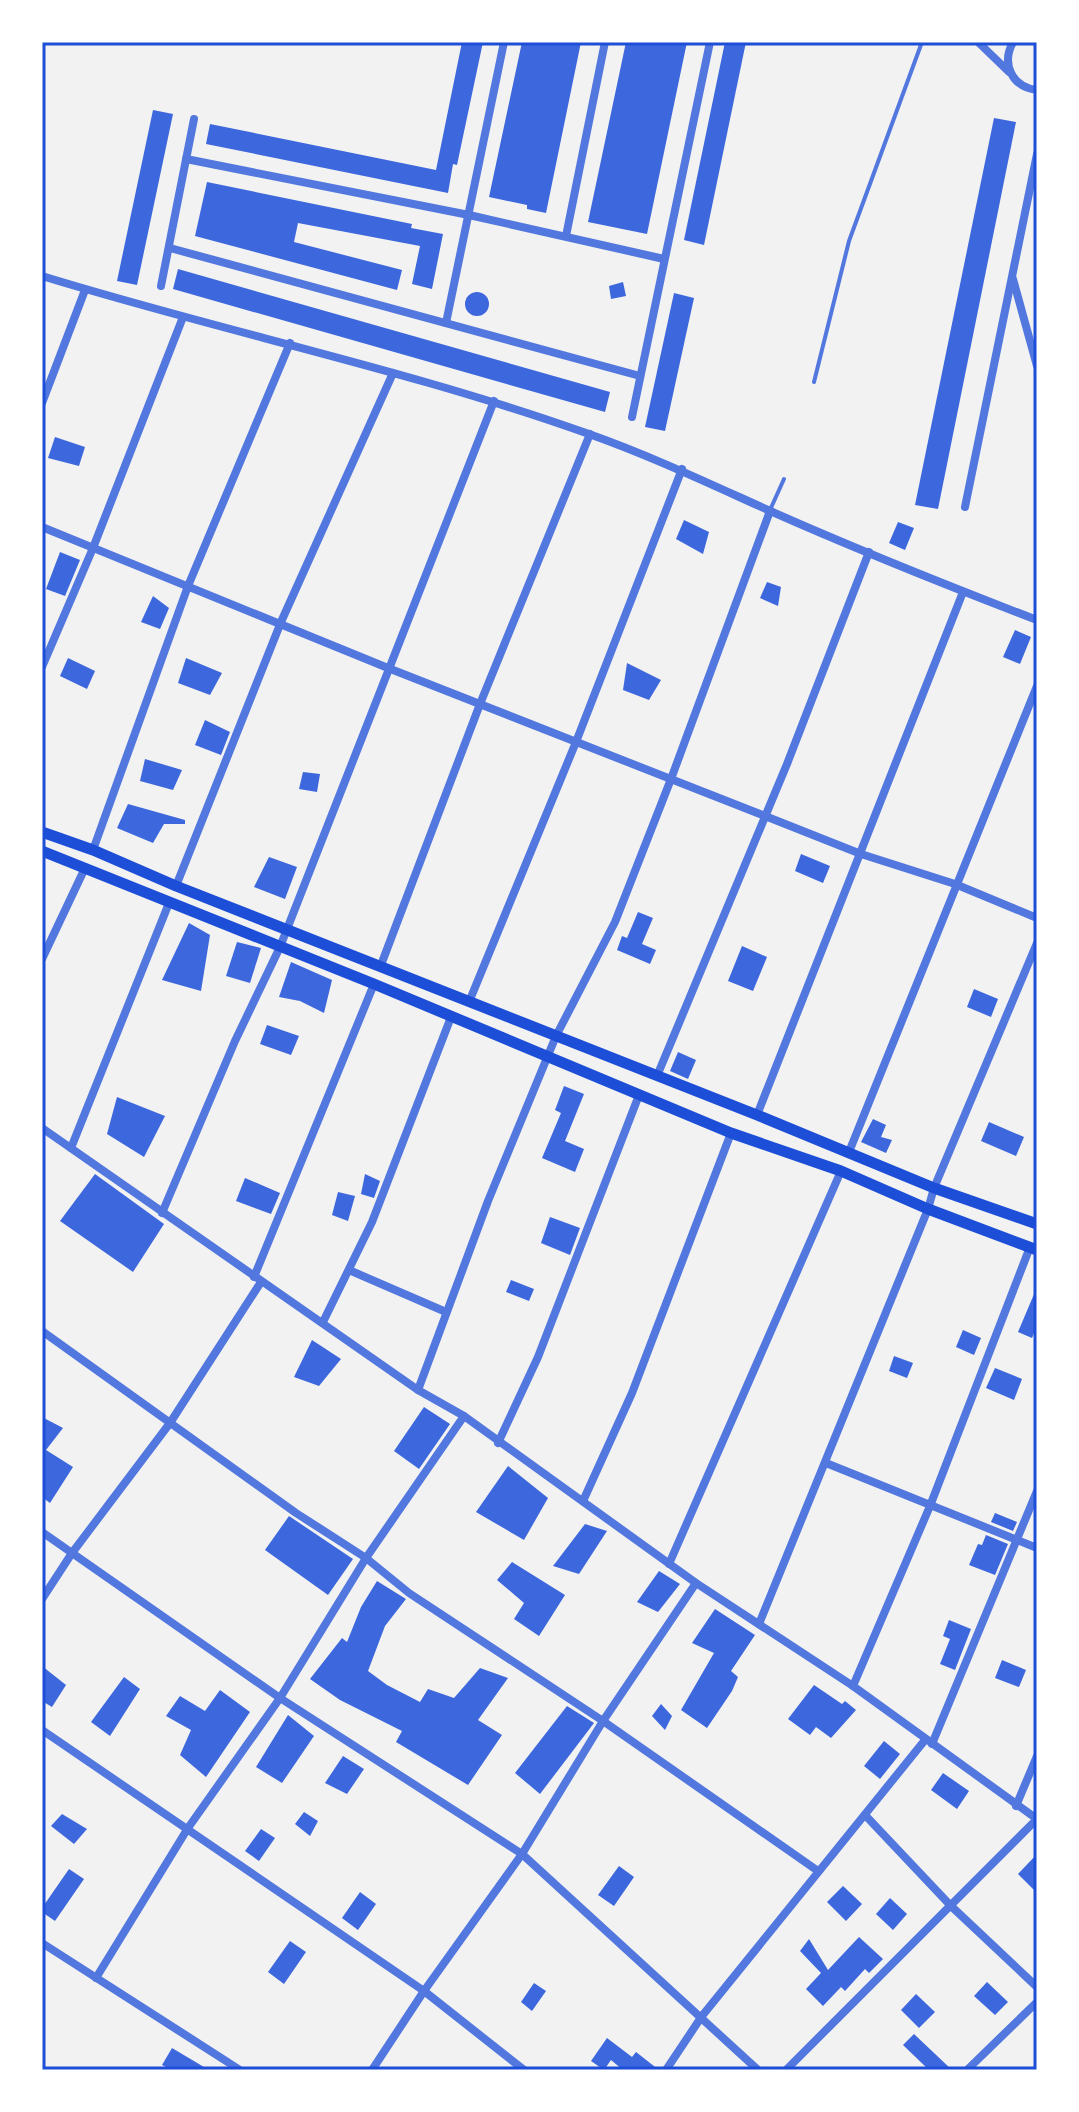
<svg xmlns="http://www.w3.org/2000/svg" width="1079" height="2112" viewBox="0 0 1079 2112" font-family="'Golos Text',sans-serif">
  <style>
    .building { fill: #3d67dc }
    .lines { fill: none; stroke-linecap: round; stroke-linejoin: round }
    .service { stroke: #5277de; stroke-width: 4 }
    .minor { stroke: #5277de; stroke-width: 8 }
    .secondary { stroke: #1d4ed8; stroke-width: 11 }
    .neatline { fill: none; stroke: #1d4ed8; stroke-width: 3 }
  </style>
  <rect width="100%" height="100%" fill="#f2f2f2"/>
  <g class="building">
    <polygon points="462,42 483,42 457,165 453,164 448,193 206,144 210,124 436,170"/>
    <polygon points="522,42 581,42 546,213 527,209 527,205 489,197"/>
    <polygon points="626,42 687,42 647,234 588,222"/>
    <polygon points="725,42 746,42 704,245 684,240"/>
    <polygon points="153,110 173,114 137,285 117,281"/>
    <polygon points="994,118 1016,122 938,509 915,505"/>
    <polygon points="207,182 412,224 411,228 443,234 432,289 412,284 420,246 298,223 294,242 402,270 397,290 195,236"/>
    <polygon points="178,269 610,392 605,412 173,289"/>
    <polygon points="623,282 626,296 611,299 609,286"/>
    <circle cx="477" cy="304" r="12"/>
    <polygon points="674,293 694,298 665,431 645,427"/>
    <polygon points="55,437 85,447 79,466 48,458"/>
    <polygon points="684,520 709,532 703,554 676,539"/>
    <polygon points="898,522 914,528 905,550 889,543"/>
    <polygon points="60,552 80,560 65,596 46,589"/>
    <polygon points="767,582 781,587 778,606 760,598"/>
    <polygon points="153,596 169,608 160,629 141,622"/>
    <polygon points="1015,630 1031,637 1020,664 1003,657"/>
    <polygon points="68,658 95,671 87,689 60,676"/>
    <polygon points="186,658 222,673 210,695 178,683"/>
    <polygon points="627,663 661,680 649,700 623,690"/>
    <polygon points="205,720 230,732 221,755 195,745"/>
    <polygon points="145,759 182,770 173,790 140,781"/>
    <polygon points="303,772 320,774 317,792 299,789"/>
    <polygon points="128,804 185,820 185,824 164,824 153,843 117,828"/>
    <polygon points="801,854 830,866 823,883 795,871"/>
    <polygon points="269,857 297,867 285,899 254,887"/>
    <polygon points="638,912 653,918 642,944 656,950 650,964 617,950 622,936 627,938"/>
    <polygon points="189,923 210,935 201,991 162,980"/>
    <polygon points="237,942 261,948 250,983 226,976"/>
    <polygon points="742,946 767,957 753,991 728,981"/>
    <polygon points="291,962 332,980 324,1013 300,1001 279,997"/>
    <polygon points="974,989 998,999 991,1017 967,1007"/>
    <polygon points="267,1025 299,1036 291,1055 260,1044"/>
    <polygon points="678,1052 696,1060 688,1079 670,1071"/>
    <polygon points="564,1086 584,1094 565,1141 584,1149 575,1172 542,1158 561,1113 555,1110"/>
    <polygon points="117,1097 165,1116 144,1157 107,1134"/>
    <polygon points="873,1119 886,1125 881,1137 892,1140 886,1153 861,1142"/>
    <polygon points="989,1122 1024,1137 1016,1156 981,1141"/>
    <polygon points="95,1174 164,1224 133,1272 60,1221"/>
    <polygon points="365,1174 380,1181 374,1198 361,1194"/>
    <polygon points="245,1178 280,1193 271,1214 236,1201"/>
    <polygon points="338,1192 355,1196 348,1221 332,1215"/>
    <polygon points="550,1217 580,1228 570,1255 541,1243"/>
    <polygon points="511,1280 534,1289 529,1301 506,1292"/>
    <polygon points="1037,1287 1037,1326 1032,1338 1018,1332"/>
    <polygon points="963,1330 981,1338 974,1355 956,1347"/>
    <polygon points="312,1340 341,1359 319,1386 294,1377"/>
    <polygon points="894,1356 913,1363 907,1378 889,1371"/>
    <polygon points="995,1368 1022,1379 1014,1400 986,1388"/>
    <polygon points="424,1407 450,1424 419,1469 394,1451"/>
    <polygon points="42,1417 63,1428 46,1450 73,1467 50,1503 42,1497"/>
    <polygon points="508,1466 548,1498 524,1540 476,1512"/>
    <polygon points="995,1513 1017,1522 1013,1531 991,1522"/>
    <polygon points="289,1516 353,1559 328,1595 265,1550"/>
    <polygon points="585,1524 607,1531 579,1574 553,1566"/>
    <polygon points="986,1535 1008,1544 995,1575 969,1565 978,1544 982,1545"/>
    <polygon points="512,1562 565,1595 539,1636 514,1619 524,1603 497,1580"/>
    <polygon points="659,1571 680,1584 658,1612 637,1602"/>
    <polygon points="377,1581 406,1599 385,1626 368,1671 387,1685 420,1702 428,1689 454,1698 480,1668 508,1678 478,1720 502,1735 468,1785 396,1742 402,1731 340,1700 310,1679 342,1638 347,1642 361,1607"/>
    <polygon points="715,1609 755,1635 731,1671 738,1677 732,1691 707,1728 681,1710 714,1653 692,1643"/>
    <polygon points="949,1620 971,1629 955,1670 940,1664 950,1639 943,1636"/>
    <polygon points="1002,1660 1026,1670 1019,1687 995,1678"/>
    <polygon points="42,1666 66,1685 52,1707 42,1701"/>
    <polygon points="124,1677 140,1689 110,1736 91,1722"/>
    <polygon points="814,1685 842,1704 845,1701 856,1710 831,1738 816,1727 810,1735 788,1719"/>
    <polygon points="220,1690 250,1712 206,1777 180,1755 191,1730 166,1716 180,1696 205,1711"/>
    <polygon points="661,1704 672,1716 665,1730 652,1716"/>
    <polygon points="567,1706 594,1723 540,1794 515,1773"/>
    <polygon points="288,1715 314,1736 282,1783 256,1767"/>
    <polygon points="884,1741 900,1754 880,1779 864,1766"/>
    <polygon points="343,1756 364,1769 347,1794 325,1783"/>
    <polygon points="943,1773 969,1791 957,1809 931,1790"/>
    <polygon points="304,1812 318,1821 310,1836 295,1824"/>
    <polygon points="62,1814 87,1829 74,1844 51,1826"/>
    <polygon points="261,1829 275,1838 259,1861 245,1851"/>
    <polygon points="1037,1854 1037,1893 1018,1874"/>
    <polygon points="619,1866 634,1877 614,1906 598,1895"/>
    <polygon points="69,1869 84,1879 55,1921 42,1912 42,1908"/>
    <polygon points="843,1886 862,1904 846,1921 827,1902"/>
    <polygon points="360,1892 376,1904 358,1930 342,1918"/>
    <polygon points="890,1898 907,1914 893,1930 876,1914"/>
    <polygon points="859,1937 883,1959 869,1973 865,1969 845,1991 841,1987 823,2006 806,1989 821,1973 800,1951 809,1939 828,1970"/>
    <polygon points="290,1941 306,1952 284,1984 268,1972"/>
    <polygon points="987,1982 1008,2002 995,2015 974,1996"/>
    <polygon points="534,1983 546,1991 532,2011 521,2002"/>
    <polygon points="916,1994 935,2012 919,2028 901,2010"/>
    <polygon points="914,2034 952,2070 929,2070 903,2045"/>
    <polygon points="607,2038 632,2057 636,2052 659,2070 623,2070 611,2060 604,2070 591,2061"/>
    <polygon points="172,2048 209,2070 172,2070 162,2065"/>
  </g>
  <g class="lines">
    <g class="service">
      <polyline points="814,382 849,241 922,42"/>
      <polyline points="770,510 784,479"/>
    </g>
    <g class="minor">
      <polyline points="978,42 1009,72"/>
      <path d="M1013,42C1001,64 1012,87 1037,90"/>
      <polyline points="186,159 469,215 664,259"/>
      <polyline points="566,236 605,42"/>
      <polyline points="170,248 640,376"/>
      <path d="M42,276C224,332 410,370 589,434C651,456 708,483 768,510C856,549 946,585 1037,620"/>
      <polyline points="1013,279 1037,366"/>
      <polyline points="161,286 194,119"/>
      <polyline points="446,323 504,42"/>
      <polyline points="42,403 85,290"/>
      <polyline points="632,417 710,42"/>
      <polyline points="965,507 1037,154"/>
      <polyline points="42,527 388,668 765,816 861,854 955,884 1037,918"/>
      <polyline points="42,667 93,548 183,317"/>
      <polyline points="93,850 188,586 290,343"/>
      <polyline points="176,886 281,622 393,373"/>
      <polyline points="42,959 85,868"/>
      <polyline points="381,965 480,704 590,434"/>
      <polyline points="469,1002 576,742 682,469"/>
      <polyline points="657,1076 787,764 869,552"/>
      <polyline points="757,1115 963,592"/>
      <polyline points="42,1128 418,1390 464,1416 696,1583 853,1686 1037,1819"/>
      <polyline points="71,1148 169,903"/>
      <polyline points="849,1152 1037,686"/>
      <polyline points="162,1213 235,1041 280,947 494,401"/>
      <polyline points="349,1270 446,1312"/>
      <polyline points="254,1277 374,984"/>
      <polyline points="323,1322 372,1222 451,1017"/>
      <polyline points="42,1331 296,1513 366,1558 409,1593 603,1721 818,1871"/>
      <polyline points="418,1390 488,1201 556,1036 615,922 671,779 770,511"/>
      <polyline points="498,1443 538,1357 639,1095"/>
      <polyline points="826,1463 1037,1548"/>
      <polyline points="583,1501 632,1393 731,1133"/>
      <polyline points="42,1532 280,1698 522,1854 758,2070"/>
      <polyline points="669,1564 841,1171"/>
      <polyline points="42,1599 72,1553 170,1423 261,1282"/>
      <polyline points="759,1624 928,1209 934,1188 1037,943"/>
      <polyline points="853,1686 930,1506 1030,1247"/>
      <polyline points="42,1730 424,1991 524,2070"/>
      <polyline points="932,1744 1037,1491"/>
      <polyline points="1016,1806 1037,1756"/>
      <polyline points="865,1815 951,1906 1037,1987"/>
      <polyline points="42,1943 240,2070"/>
      <polyline points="96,1978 188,1828 280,1698 366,1558 464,1416"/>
      <polyline points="372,2070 424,1991 522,1854 603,1721 696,1583"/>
      <polyline points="666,2070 702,2016 925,1740"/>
      <polyline points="786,2070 1037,1819"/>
      <polyline points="967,2070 1037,2002"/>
    </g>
    <g class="secondary">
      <polyline points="42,832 93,850 176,886 757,1115 934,1188 1037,1224"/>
      <polyline points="42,851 374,984 731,1133 841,1171 928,1209 1037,1250"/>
    </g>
  </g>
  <rect width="1079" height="2112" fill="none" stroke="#ffffff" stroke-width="88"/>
  <rect x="44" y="44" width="991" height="2024" class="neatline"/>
</svg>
